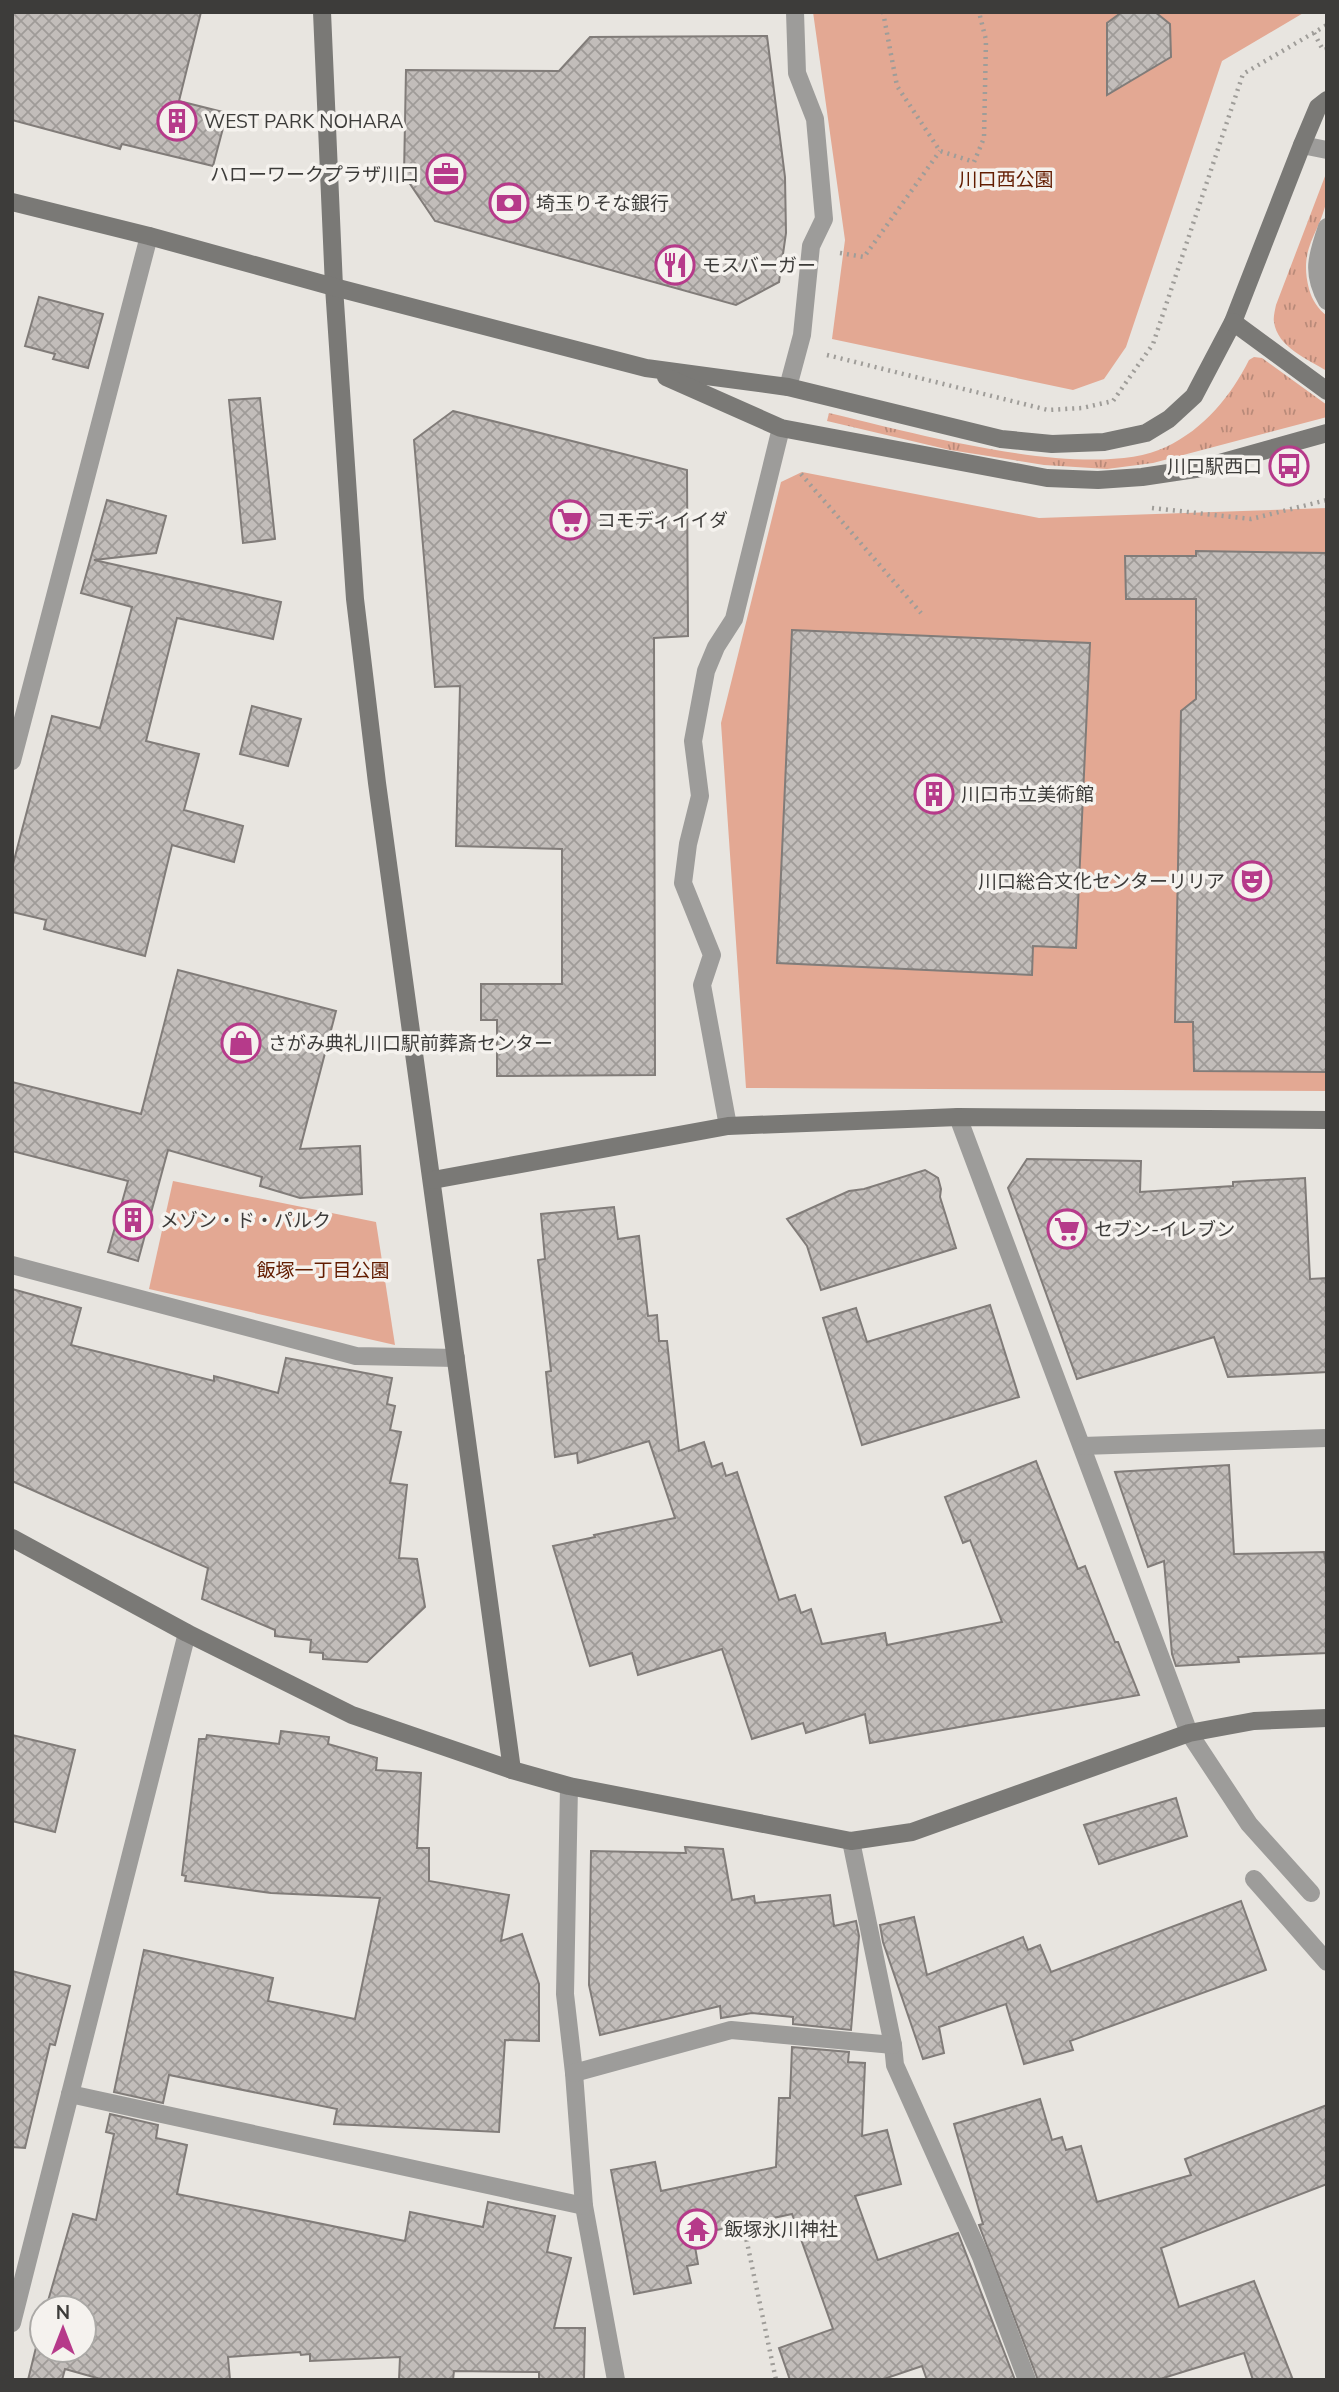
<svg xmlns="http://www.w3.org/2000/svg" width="1339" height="2392" viewBox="0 0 1339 2392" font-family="Mulish,'Noto Sans JP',sans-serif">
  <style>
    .grass { fill: url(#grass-tufts) }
    .park { fill: #e3a893 }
    .building { fill: url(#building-cross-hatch); stroke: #817c79; stroke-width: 2 }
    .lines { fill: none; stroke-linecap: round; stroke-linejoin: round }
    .path { stroke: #9f9d99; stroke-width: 4.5; stroke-dasharray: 2 5; stroke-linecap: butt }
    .lane { stroke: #9d9c9a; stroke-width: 18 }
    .street { stroke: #9d9c9a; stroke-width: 18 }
    .secondary { stroke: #7a7976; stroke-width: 18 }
    .labels { text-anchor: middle; stroke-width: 7; stroke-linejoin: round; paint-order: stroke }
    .poi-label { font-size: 19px; fill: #3d3c3a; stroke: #f5f2ee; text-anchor: start }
    .park-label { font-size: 19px; fill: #621c00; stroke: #f5f2ee }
  </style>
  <defs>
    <pattern id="grass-tufts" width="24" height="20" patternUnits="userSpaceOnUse" patternTransform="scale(1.75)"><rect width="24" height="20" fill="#e3a893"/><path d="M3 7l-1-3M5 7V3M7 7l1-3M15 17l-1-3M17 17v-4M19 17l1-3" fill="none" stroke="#b98a79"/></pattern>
    <pattern id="building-cross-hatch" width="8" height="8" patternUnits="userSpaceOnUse" patternTransform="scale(1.75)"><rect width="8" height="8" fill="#c2bdba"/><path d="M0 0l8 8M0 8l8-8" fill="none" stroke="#9f9b98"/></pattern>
  </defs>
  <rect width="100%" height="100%" fill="#e8e5e0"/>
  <g class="grass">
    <path d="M1327,171C1327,179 1328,190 1327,198C1320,235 1298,247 1309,289C1312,300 1318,309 1327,316V371C1309,360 1277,347 1274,322C1273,318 1275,310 1276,305Z"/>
    <path d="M1254,357L1262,358L1327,405V417L1153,463L1107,469L1044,465L950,450L827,421L829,413C910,432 1091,483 1166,447C1204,429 1231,396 1249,360Z"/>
  </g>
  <g class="park">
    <polygon points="813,12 1305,12 1222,61 1126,347 1104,379 1073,390 832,339 845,240"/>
    <polygon points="802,472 1039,518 1327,508 1327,1091 746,1088 721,723 781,482"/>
    <polygon points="173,1181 376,1222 395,1345 149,1289"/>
  </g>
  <g class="building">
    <polygon points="12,12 201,12 179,101 227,113 213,166 122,144 120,149 12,120"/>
    <polygon points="1122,12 1155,12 1170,24 1171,57 1107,95 1107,23"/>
    <polygon points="767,36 785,177 786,233 779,282 736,305 435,221 404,175 406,70 559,71 590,37"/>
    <polygon points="39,297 103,314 88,368 53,359 55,354 25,346"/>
    <polygon points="260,398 275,539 243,543 229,400"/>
    <polygon points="453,411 687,470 688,636 654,638 655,1075 497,1076 497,1020 481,1020 481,984 562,984 562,849 456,846 460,686 435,687 414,440"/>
    <polygon points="107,500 166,516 156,553 94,560 281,602 273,639 177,618 146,741 199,754 184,810 243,826 234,862 172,845 145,956 44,929 46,920 12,912 12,868 52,716 100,728 132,607 81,593"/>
    <polygon points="1196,551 1327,553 1327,1072 1194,1071 1193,1022 1175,1022 1181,711 1196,699 1196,599 1126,599 1125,556 1196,556"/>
    <polygon points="792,630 1090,643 1076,948 1033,946 1032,975 777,963"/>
    <polygon points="252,706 301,719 288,766 240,754"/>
    <polygon points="178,970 336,1011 300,1149 360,1146 362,1194 300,1198 260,1186 262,1177 168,1150 138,1261 108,1252 128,1181 12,1151 12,1082 141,1114"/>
    <polygon points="1027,1159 1141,1161 1140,1192 1233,1186 1233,1182 1305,1178 1310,1279 1327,1278 1327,1372 1228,1377 1214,1337 1077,1379 1008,1188"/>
    <polygon points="925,1170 938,1178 941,1189 940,1197 956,1248 821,1290 807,1246 787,1219 849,1191 864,1189"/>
    <polygon points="614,1207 618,1239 639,1236 648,1316 657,1315 659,1341 667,1341 679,1451 704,1442 712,1467 722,1463 726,1476 737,1472 779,1600 795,1595 801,1613 811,1609 822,1644 885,1633 887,1645 1002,1622 970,1540 963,1543 945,1497 1036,1461 1078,1569 1085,1566 1115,1642 1118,1642 1139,1695 870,1743 865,1714 806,1733 803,1723 752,1739 722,1649 638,1675 632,1653 590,1666 553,1546 595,1537 594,1535 675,1518 649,1441 578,1463 577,1453 555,1457 546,1372 551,1371 538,1260 545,1259 541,1214"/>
    <polygon points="12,1289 81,1308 71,1345 214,1381 214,1376 278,1393 286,1358 392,1378 387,1404 395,1406 390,1430 401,1432 390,1483 407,1485 399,1558 417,1559 425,1607 367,1662 323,1659 323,1653 310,1652 311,1640 275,1636 275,1630 202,1599 208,1568 12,1481"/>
    <polygon points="990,1305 1019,1397 862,1445 823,1318 856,1308 867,1342"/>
    <polygon points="1229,1465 1234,1554 1324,1552 1327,1570 1327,1653 1238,1657 1239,1662 1176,1666 1172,1654 1164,1561 1148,1567 1115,1472"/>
    <polygon points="281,1731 329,1737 328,1744 377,1758 376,1770 421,1773 417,1848 429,1848 429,1881 509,1895 501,1941 522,1934 539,1984 539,2041 505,2040 499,2132 334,2124 337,2109 169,2075 163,2103 114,2092 144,1950 273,1978 268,2001 355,2019 380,1898 271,1893 185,1881 186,1876 182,1875 199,1739 206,1739 207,1735 279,1744"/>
    <polygon points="12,1735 75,1750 55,1832 12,1821"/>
    <polygon points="1176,1798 1187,1836 1099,1864 1084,1825"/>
    <polygon points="685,1847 723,1849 732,1900 754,1896 755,1903 830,1895 834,1926 856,1921 859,1936 851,2030 793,2024 793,2017 752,2013 721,2018 720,2006 600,2035 589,1985 591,1851 686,1853"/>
    <polygon points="1241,1901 1266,1970 1070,2041 1073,2050 1024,2064 1006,2004 939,2027 944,2053 923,2059 883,1942 880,1925 914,1917 927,1975 1023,1937 1028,1950 1040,1945 1051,1972"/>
    <polygon points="12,1971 70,1986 55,2045 50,2044 25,2148 12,2147"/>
    <polygon points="792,2047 849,2052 848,2062 865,2063 862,2136 887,2130 901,2184 855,2196 878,2260 958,2233 1015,2380 927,2380 922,2366 881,2380 790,2380 779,2348 833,2329 792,2214 693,2235 698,2264 687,2266 691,2283 634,2294 611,2170 655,2162 661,2191 776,2167 779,2098 790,2098"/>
    <polygon points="1040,2099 1052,2140 1062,2137 1066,2150 1081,2146 1097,2202 1191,2175 1185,2159 1327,2105 1327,2184 1161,2248 1179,2307 1254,2281 1293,2380 1253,2380 1244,2353 1157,2380 1038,2380 979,2225 983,2224 954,2124"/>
    <polygon points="110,2114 158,2125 156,2138 187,2145 177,2194 405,2241 410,2212 483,2227 488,2202 555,2216 547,2252 571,2258 554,2328 585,2328 584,2380 539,2380 539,2372 454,2371 453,2380 399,2380 400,2357 310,2361 310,2354 301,2355 300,2352 228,2357 230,2380 104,2380 65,2369 62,2380 28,2380 42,2323 42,2350 84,2350 84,2308 46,2308 73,2214 96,2220 114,2134 106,2132"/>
  </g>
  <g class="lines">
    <g class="path">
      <polyline points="883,12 897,86 940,151 974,162 984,138 986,40 979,12"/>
      <polyline points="1314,33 1323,50 1327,49"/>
      <polyline points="840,253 864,257 940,151"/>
      <polyline points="827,355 1048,410 1082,408 1113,401 1153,344 1243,74 1327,25"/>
      <polyline points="801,474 921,613"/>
      <polyline points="1152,508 1251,519 1327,500"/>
      <polyline points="745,2233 776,2380"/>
    </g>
    <g class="lane">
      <polyline points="1302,145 1327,150"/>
      <path d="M1327,227C1317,256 1311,273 1327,301"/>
      <polyline points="728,1126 702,985 712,955 683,883 688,844 700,796 693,741 706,671 716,647 734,619 781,428"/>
      <polyline points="1189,1733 1249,1824 1311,1893"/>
      <polyline points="1254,1879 1327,1962"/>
    </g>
    <g class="street">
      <polyline points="788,387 802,335 811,246 824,219 815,119 797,73 795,12"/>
      <polyline points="12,761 149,236"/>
      <polyline points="958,1117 1189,1733"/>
      <polyline points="12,1265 356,1356 456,1358"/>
      <polyline points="1082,1446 1327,1438"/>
      <polyline points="569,1786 565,1994 574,2073 584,2206 616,2380"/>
      <polyline points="851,1841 893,2045 895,2065 981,2257 1027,2380"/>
      <polyline points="574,2073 731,2030 893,2045"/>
      <polyline points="70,2094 584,2206"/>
      <polyline points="12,2323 187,1633"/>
    </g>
    <g class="secondary">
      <polyline points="322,12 334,287 355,599 377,783 512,1770"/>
      <polyline points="12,202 149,236 334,287 646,368 788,387 1001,439 1052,444 1104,442 1146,433 1169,419 1194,396 1233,322 1302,145 1318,107 1327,100"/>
      <polyline points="1233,322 1327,391"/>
      <polyline points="666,377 781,428 1047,478 1098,480 1142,477 1202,468 1327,433"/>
      <polyline points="433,1180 728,1126 958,1117 1327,1120"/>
      <polyline points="12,1538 187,1633 352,1715 512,1770 569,1786 851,1841 912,1832 1189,1733 1254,1721 1327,1718"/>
    </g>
  </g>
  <defs>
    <g id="building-ring" transform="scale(2.0125)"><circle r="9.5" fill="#f5f2ee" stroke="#b63a8a" stroke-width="1.5"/><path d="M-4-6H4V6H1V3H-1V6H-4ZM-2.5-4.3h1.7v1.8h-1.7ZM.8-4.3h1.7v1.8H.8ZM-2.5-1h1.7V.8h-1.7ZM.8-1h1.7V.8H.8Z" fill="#b63a8a"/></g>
    <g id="office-ring" transform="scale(2.0125)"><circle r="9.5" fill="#f5f2ee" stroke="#b63a8a" stroke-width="1.5"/><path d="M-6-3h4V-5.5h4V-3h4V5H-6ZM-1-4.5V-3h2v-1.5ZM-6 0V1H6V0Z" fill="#b63a8a"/></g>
    <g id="bank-ring" transform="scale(2.0125)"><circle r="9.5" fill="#f5f2ee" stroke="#b63a8a" stroke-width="1.5"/><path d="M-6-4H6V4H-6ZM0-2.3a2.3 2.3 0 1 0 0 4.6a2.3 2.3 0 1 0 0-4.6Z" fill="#b63a8a"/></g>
    <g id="restaurant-ring" transform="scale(2.0125)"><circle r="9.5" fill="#f5f2ee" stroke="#b63a8a" stroke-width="1.5"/><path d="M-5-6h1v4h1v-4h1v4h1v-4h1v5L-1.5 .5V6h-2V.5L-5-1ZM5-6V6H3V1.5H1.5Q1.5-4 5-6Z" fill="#b63a8a"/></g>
    <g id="bus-ring" transform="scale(2.0125)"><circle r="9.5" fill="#f5f2ee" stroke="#b63a8a" stroke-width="1.5"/><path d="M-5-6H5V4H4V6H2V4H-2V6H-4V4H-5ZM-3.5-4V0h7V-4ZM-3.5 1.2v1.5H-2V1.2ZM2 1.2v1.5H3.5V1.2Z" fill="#b63a8a"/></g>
    <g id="supermarket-ring" transform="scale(2.0125)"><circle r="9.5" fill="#f5f2ee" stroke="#b63a8a" stroke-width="1.5"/><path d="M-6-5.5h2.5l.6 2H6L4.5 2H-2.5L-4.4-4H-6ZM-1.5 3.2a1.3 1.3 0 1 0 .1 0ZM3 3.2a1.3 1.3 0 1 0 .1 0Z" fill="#b63a8a"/></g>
    <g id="theatre-ring" transform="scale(2.0125)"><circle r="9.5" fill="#f5f2ee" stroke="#b63a8a" stroke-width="1.5"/><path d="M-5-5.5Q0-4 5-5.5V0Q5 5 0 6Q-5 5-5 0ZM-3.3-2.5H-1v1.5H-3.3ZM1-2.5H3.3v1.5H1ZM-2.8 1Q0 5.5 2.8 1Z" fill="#b63a8a"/></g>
    <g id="shop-ring" transform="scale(2.0125)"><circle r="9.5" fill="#f5f2ee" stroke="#b63a8a" stroke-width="1.5"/><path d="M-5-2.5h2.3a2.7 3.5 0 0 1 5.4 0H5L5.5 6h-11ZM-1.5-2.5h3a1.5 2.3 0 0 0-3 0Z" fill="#b63a8a"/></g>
    <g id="temple-ring" transform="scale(2.0125)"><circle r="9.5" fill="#f5f2ee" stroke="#b63a8a" stroke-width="1.5"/><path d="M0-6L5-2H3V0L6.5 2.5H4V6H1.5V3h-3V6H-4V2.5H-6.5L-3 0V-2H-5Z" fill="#b63a8a"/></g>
  </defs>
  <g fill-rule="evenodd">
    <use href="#building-ring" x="177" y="121"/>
    <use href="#office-ring" x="446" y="174"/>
    <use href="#bank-ring" x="509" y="203"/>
    <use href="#restaurant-ring" x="675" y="265"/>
    <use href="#bus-ring" x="1289" y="466"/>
    <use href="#supermarket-ring" x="570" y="520"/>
    <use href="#building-ring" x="934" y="794"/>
    <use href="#theatre-ring" x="1252" y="881"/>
    <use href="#shop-ring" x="241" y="1043"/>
    <use href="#building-ring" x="133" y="1220"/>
    <use href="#supermarket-ring" x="1067" y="1229"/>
    <use href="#temple-ring" x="697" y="2229"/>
  </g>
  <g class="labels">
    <g class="poi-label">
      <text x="204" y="128">WEST PARK NOHARA</text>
      <text x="419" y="181" text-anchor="end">ハローワークプラザ川口</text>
      <text x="536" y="210">埼玉りそな銀行</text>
      <text x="702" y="272">モスバーガー</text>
      <text x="1262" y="473" text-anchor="end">川口駅西口</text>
      <text x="597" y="527">コモディイイダ</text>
      <text x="961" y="801">川口市立美術館</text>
      <text x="1225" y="888" text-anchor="end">川口総合文化センターリリア</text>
      <text x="268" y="1050">さがみ典礼川口駅前葬斎センター</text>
      <text x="160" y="1227">メゾン・ド・パルク</text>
      <text x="1094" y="1236">セブン-イレブン</text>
      <text x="724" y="2236">飯塚氷川神社</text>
    </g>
    <g class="park-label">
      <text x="1006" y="186">川口西公園</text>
      <text x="323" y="1277">飯塚一丁目公園</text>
    </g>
  </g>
  <rect width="1339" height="2392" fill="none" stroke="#3d3c3a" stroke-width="28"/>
  <g transform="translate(63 2329)"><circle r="33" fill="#f5f2ee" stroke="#aba9a6" stroke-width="2"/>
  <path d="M0-5L12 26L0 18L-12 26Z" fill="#b63a8a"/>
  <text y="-10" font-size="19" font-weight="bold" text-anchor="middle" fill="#3d3c3a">N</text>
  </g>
</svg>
